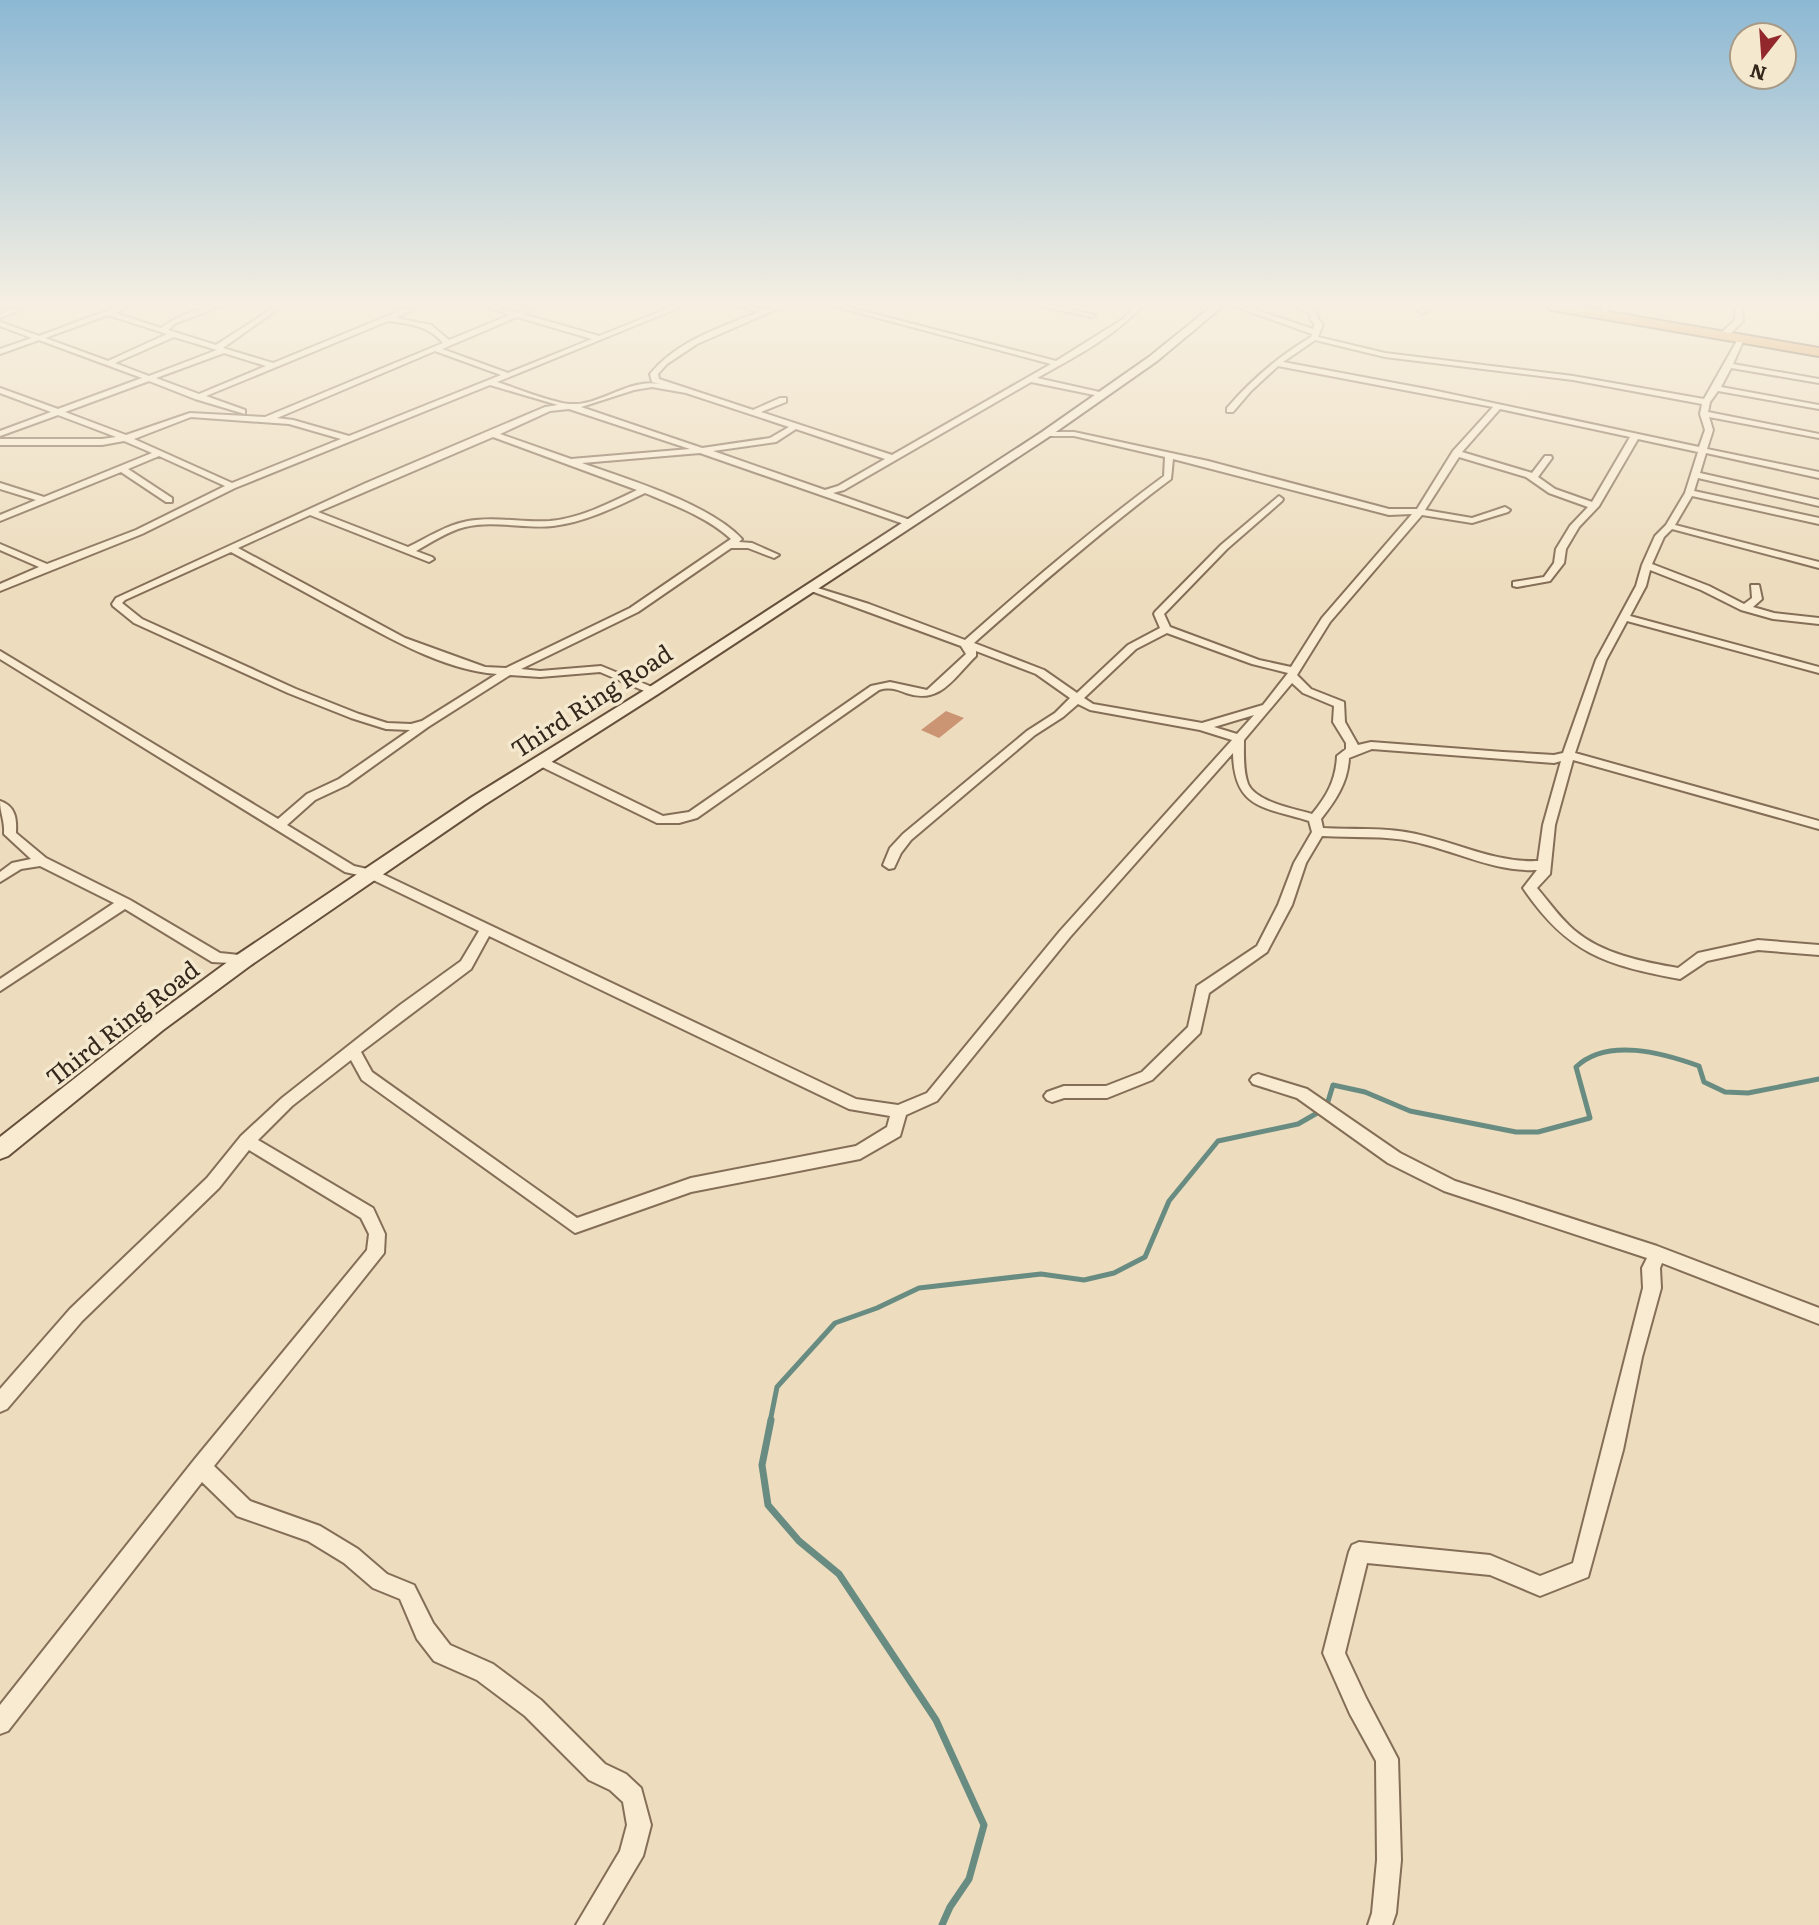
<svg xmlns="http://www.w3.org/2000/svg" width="1819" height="1925" viewBox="0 0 1819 1925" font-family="Literata,serif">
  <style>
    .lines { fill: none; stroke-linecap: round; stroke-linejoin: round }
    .stream-far1 { stroke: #698c82; stroke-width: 5 }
    .stream { stroke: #698c82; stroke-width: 7 }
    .building { fill: #cb9574 }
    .street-casing { stroke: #856e57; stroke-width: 4 }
    .secondary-casing { stroke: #664f3b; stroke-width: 4 }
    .highway-casing { stroke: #523c2c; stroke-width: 4 }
    .street { fill: #f8ebd1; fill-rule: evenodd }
    .secondary { fill: #f8ebd1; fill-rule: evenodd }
    .highway { fill: #dd994e; fill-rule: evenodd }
    .labels { text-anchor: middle; stroke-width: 7; stroke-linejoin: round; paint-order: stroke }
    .street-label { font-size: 24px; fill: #34271c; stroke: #f4e8ce }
  </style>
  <rect width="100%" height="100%" fill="#edddbe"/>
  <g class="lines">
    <path class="stream-far1" d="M770,1422L777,1387L835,1323L877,1308L919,1288L1041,1274L1084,1280L1114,1273L1145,1257L1169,1201L1218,1141L1298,1124L1326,1108L1333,1085L1365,1092L1410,1111L1516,1132H1538L1590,1118L1576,1067C1607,1037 1663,1053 1699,1066L1704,1082L1725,1092L1748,1093L1819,1079"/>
    <polyline class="stream" points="771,1420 762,1465 768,1505 799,1541 839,1574 936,1720 984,1825 969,1879 950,1907 942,1925"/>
  </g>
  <polygon class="building" points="946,711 964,718 939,738 921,730"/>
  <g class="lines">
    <g class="street-casing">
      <g id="street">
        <polygon points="20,306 30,306 0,318 0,314"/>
        <path d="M120,306H130L115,313L161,328C177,316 202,306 222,306L176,323L168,330L216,345L273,308L272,306H282L223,348L273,363L412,306H421L396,318L431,325L449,340L510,315L485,306C495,306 505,312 515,312C523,312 531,306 539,306L523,314L599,336L674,306H683L497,382C516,388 553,403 570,404C601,406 628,378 660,384L652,382L650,374C677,341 721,327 759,312L738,306L766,310L775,306H784L697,344L667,364L658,374L659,379L753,410L780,398H786V402L761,412L892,455L1051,364L833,306H844L1056,361L1123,319L1135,306H1142C1114,337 1073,358 1037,378L1104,393V397L1031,382L844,490L833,493L910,520V524H904L700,453L582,463C627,479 710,504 742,539L739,542L752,543L779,555L774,558L748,548H731L638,612L521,669L540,671L601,666L657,689V693H649L600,672L540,677L510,675L428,727L347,785L315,800L287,825L354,866L376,871L856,1099L898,1105L927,1093L1060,931L1232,740L1200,730L1090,710L1078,704L1063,717L1035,735L911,840L901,853L894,868L889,869L883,865L890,848L903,834L1027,731L1055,713L1070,698L1036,674L976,651V656C954,677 941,705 906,693C896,689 889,687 879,690L697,818L679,823H657L538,765V759H546L663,816L689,812L871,686L890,682L927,690L966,654L961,646L803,588L808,585L869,604L965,640C1029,583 1095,527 1164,476L1165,457L1074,436H1046L1042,434L1043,432H1074L1208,461L1389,509H1417L1453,451L1493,407L1278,366L1251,391L1233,412H1227V408C1251,380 1279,356 1311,337L1312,334L1234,306H1244L1313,329L1315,324L1310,319L1311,314L1293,306H1302L1317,313L1318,319L1323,324L1318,337L1385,353L1573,376L1704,399L1738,339L1745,337L1733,364L1819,379V383L1731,368L1721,387L1819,405V409L1718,391L1710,402L1708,412L1819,434V438L1709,417L1713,430L1707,449L1819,472V478L1706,453L1700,473L1819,500V506L1698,478L1694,491L1819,518V524L1692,496L1675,525L1819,562V568L1672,529L1664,537L1652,564L1709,586L1744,604L1752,598L1751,585H1759L1762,599L1753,607L1774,613L1819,618V624L1773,619L1741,610L1701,590L1650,570L1646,586L1630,616L1819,667V673L1627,621L1606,660L1575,753L1819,821V829L1573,760L1555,825L1550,874L1537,888C1549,902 1560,918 1574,930C1602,954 1643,962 1678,968L1698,953L1758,940L1819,945V955L1758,950L1707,961L1680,979C1605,965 1567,953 1523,888L1537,870C1494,872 1456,851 1415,842C1384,835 1353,838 1322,836L1306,863L1292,905L1267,952L1209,993L1200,1033L1152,1080L1107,1098H1064L1052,1102L1047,1100L1044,1096L1047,1092L1064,1086H1106L1142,1072L1188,1027L1197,986L1257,946L1278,905L1294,863L1312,832L1309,821C1264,807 1234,809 1233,753L1070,937L937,1101L906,1115L900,1136L860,1159L691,1192L575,1233L362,1080L351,1060L292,1106L258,1140L373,1208L385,1234L384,1253L214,1466L250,1501L320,1526L358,1549L387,1574L414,1585L433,1623L450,1645L493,1664L541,1700L605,1764L626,1774L641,1788L651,1825L643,1856L602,1925H576L620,1851L627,1825L623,1802L610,1790L589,1780L525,1716L477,1680L434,1661L417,1639L400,1599L373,1588L344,1563L308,1541L237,1516L202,1482L8,1731L0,1734V1705L194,1460L367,1250L369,1234L361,1218L249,1150L219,1188L82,1321L7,1409L0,1412V1389L70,1309L207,1178L241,1136L282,1098L400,1005L461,961L479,931L367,877L345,872L0,659V651L278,819L307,794L339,779L410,730L386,729L351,718L288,693L134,623L113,606L112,604L116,598L366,483L545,407L558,405L490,385L235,488L142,534L0,591V584L39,567L0,550V544L47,564L136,530L225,486L159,456L128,469L172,498V502H166L121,472L0,521V515L36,500L0,489V483L44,497L152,453L124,441L102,445H0V439H102L116,437L58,415L0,436V431L51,412L0,393V388L58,409L142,378L39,340L0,354V349L32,338L0,326V322L39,336ZM108,315L167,334L108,361L45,338ZM517,317L592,339L508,373L442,349ZM388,321C410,324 428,325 443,343L265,417L190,413L126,435L65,412L149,381L195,399L245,414V410L206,396ZM174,337L217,350L149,376L115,363ZM1315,340L1385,357L1573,380L1702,404L1700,414L1705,430L1699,447L1432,390L1283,362ZM435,351L501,375L349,436L293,420L277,418ZM224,353L266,366L199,394L156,378ZM652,387L686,393L789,427L770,438L702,448L581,407L634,390ZM569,409L690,449L571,459L500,434L550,411ZM1500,409L1630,437L1592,502L1555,489L1538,477L1552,458L1551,456H1545L1532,473L1462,452ZM191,417L289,424L341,439L232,483L134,439ZM796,429L885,459L838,486L825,490L713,451L776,442ZM493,437L637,490C610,503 581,518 550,521C523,523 495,516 468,521C446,525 427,538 408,547L318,512ZM1638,439L1698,452L1685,493L1666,525L1655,536L1642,565L1636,586L1596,660L1563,753L1554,755L1503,752L1371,742L1358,745L1345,722L1344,702L1311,689L1297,675L1330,622L1422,515L1472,523L1508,512L1510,510L1505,507L1472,518L1425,510L1459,457L1526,477L1549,493L1588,507L1570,526L1556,549L1554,563L1544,577L1513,582V586L1517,587L1550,581L1564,563L1566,549L1579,527L1599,506ZM1173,459L1389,515L1412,514L1322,618L1291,667L1259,660L1170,627L1164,614L1227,549L1282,501L1283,499L1279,496L1221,545L1155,612L1154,614L1160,628L1128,645L1077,693L1044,670L974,643C1038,586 1103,530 1171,479ZM645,493C674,505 707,517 731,539L630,608L506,668L485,667L405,638L238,548L310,515L429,562L434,559L432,557L416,551C432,542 448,531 465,527C494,520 524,529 553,526C585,522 616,507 645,493ZM231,552C268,572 306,593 343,613C390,638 443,670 497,674L422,721L411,724L387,723L359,714L296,689L142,619L122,603L125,600ZM1167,633L1252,664L1288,673L1263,705L1202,723L1093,704L1084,698L1136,649ZM1292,683L1303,693L1334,706L1333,722L1346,743V749L1337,756C1336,780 1327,796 1312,814C1295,809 1256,802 1248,784C1243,771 1244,754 1244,740ZM1254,715L1237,734L1214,727ZM1372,749L1554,763L1561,761L1543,825L1538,861C1493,863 1454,841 1411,833C1382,827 1352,830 1323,828L1321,819C1336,800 1348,782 1349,758ZM489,936L849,1109L890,1116L887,1127L856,1146L691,1178L577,1218L372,1072L361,1052L471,969Z"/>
        <polygon points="1039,306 1054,306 1095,315 1092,317"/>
        <polygon points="1411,306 1419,306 1427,312 1422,313"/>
        <polygon points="1601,306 1607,306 1609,317 1605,317"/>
        <polygon points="1736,306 1742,306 1743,321 1726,338 1720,338 1720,334 1735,320"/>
        <path d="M0,801C15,806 17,818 16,833L46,858L130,900L220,953L249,956L251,960L249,964L212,962L125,909L0,991V979L114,903L40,866L21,869L0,882V872L12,863L31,859L4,834C5,821 0,813 0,801Z"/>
        <polygon points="1258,1074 1307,1089 1400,1153 1455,1181 1657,1246 1819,1308 1819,1324 1662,1263 1660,1268 1661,1288 1642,1357 1623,1450 1588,1577 1540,1596 1490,1575 1367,1563 1345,1653 1366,1698 1398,1759 1401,1860 1396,1913 1392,1925 1368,1925 1372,1913 1377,1860 1376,1761 1350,1714 1323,1653 1349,1552 1352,1545 1359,1542 1490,1555 1540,1576 1573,1563 1643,1288 1642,1268 1647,1258 1444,1191 1388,1163 1297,1098 1253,1084 1250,1080 1253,1076"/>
      </g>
    </g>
    <g class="secondary-casing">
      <polygon id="secondary" points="1212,306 1223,306 1157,361 1050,436 658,694 484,805 251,965 163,1030 8,1156 0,1159 0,1137 149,1020 237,955 472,797 648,688 1042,432 1149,357"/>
    </g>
    <g class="highway-casing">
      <polygon id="highway" points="1546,306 1574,306 1819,348 1819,356 1552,310"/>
    </g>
    <use href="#street" class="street"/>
    <use href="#secondary" class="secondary"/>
    <use href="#highway" class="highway"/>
  </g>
  <linearGradient id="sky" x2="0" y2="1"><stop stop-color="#8cb8d4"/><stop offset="0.53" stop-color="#f7f0e2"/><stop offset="1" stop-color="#f7f0e2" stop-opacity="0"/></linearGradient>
  <rect width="1819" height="576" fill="url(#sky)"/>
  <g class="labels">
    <g class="street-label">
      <text transform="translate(592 702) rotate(-33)" y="8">Third Ring Road</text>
      <text transform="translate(123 1024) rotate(-38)" y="8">Third Ring Road</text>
    </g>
  </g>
  <g transform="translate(1763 56) rotate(197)"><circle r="33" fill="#f4e8ce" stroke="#a79b87" stroke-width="2"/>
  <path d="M0-5L12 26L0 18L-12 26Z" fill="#93282c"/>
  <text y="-10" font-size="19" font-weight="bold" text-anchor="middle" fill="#34271c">N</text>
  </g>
</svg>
